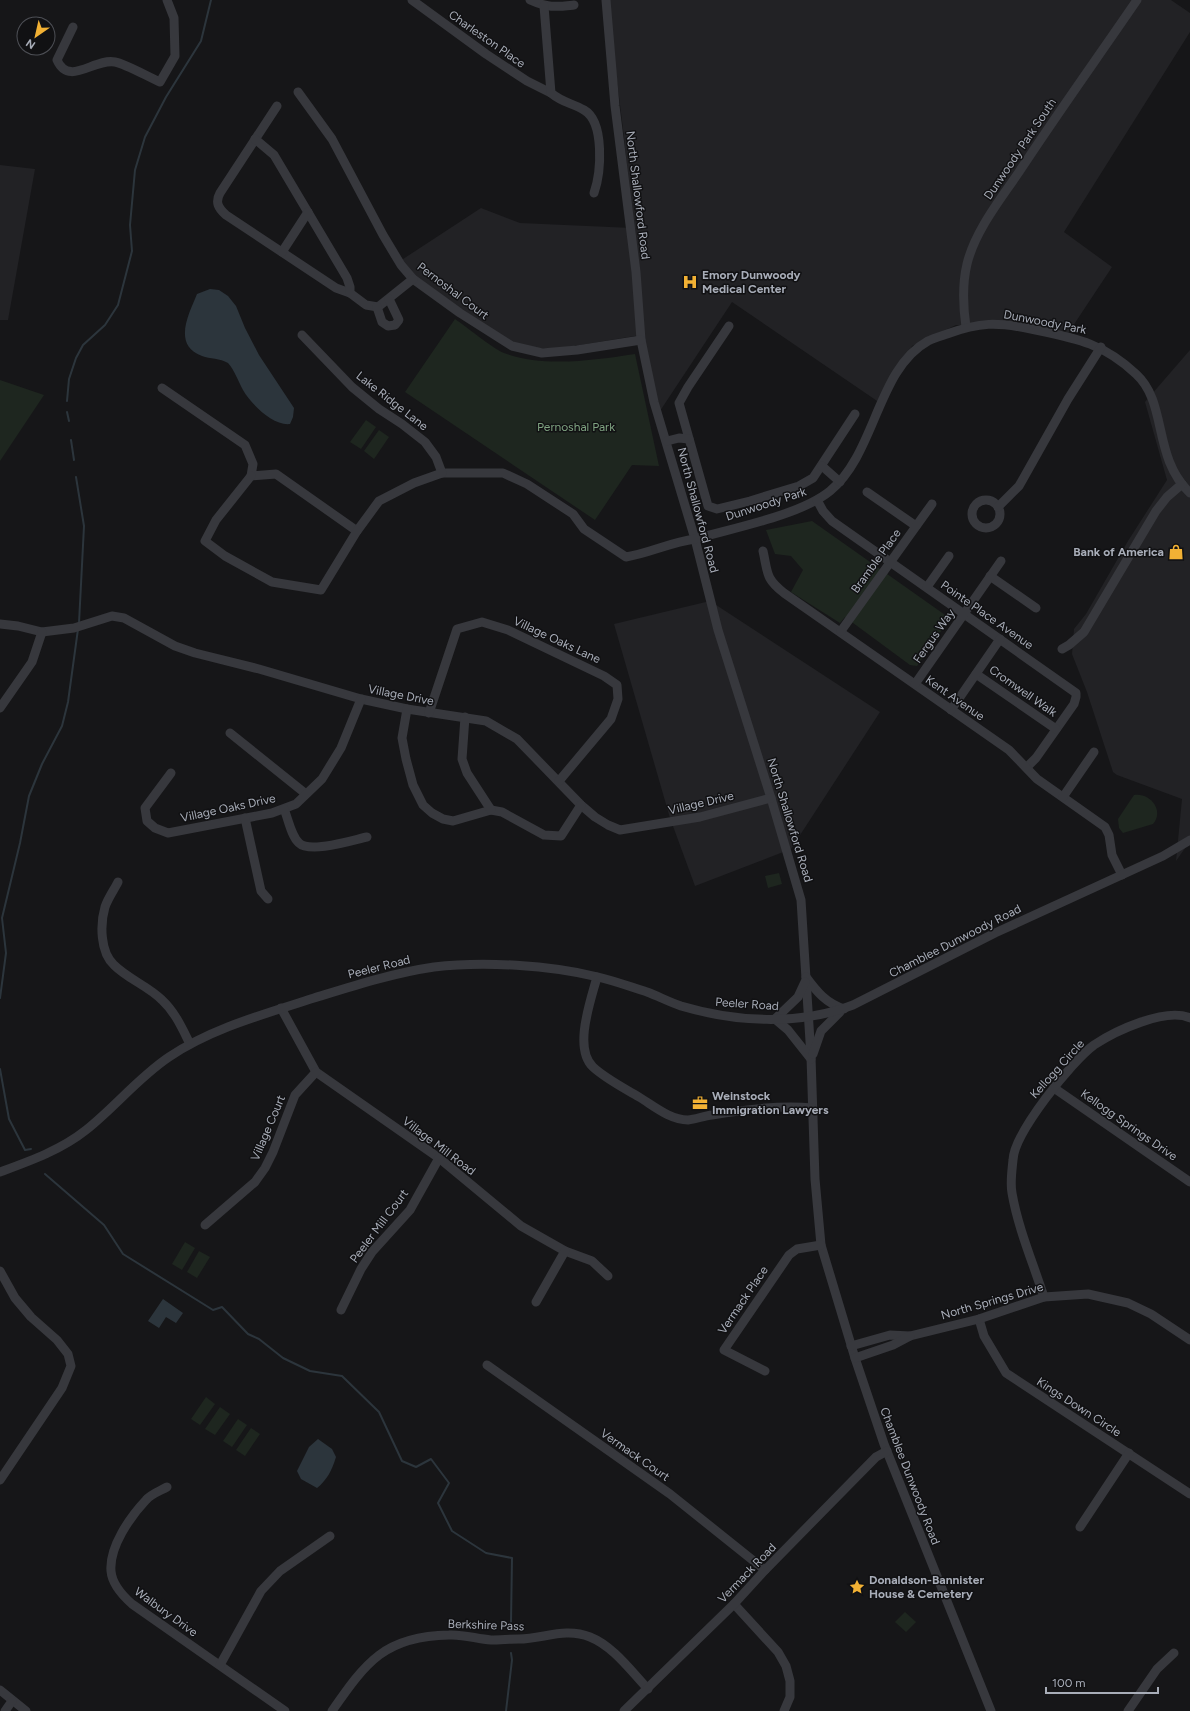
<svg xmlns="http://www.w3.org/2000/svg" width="1190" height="1711" viewBox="0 0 1190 1711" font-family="Figtree,sans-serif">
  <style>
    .built { fill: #222225 }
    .green { fill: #1e261f }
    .water { fill: #2c353c }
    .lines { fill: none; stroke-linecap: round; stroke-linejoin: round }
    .stream { stroke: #2c353c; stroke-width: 2 }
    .minor { stroke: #37383d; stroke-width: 9 }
    .labels { text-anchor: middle; stroke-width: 3; stroke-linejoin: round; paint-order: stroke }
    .street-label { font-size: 12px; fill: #a8adb8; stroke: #111113 }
    .poi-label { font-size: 12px; font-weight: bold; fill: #a8adb8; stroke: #111113; text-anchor: start }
    .park-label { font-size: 12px; fill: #7fa381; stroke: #111113 }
  </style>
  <rect width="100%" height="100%" fill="#161618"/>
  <g class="built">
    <polygon points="607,0 1171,0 1190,13 1190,32 1064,232 1112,267 1067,335 1011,326 956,325 912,346 883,405 732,302 658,414 641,335 562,348 517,348 397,263 481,208 520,223 632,228 624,137"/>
    <polygon points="0,165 35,169 8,320 0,320"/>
    <polygon points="1190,350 1190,841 1176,861 1182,799 1117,775 1113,772 1087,692 1072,654 1074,629 1086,614 1128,541 1167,480 1145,402"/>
    <polygon points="710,601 880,712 791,849 695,886 670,818 614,624"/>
  </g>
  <g class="green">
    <path d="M455,319C467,327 492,348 504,353C543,368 595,360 635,354L659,466L632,465L595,520L405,392Z"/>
    <polygon points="0,380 44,395 0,461"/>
    <polygon points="366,420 376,427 361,449 350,442"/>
    <polygon points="379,430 389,437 374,459 364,451"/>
    <polygon points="812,521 948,617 948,621 917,666 910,665 845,617 840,623 791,592 803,570 791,556 775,554 766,530"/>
    <path d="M1134,795C1149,792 1165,810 1153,824L1123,833L1119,828L1118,819Z"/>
    <polygon points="779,873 782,884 768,888 765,876"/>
    <polygon points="185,1242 195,1248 182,1270 172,1264"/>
    <polygon points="199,1251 210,1257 197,1278 187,1272"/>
    <polygon points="206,1397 215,1404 200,1425 191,1419"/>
    <polygon points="220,1407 230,1414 215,1435 205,1429"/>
    <polygon points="238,1419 247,1425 232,1447 223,1441"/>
    <polygon points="251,1428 260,1434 245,1456 236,1450"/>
    <polygon points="905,1612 916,1622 906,1632 895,1622"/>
  </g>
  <g class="water">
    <path d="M210,289L219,290L228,296L236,306L245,328L259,355L294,408L293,417L290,424C273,426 251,404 243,390C238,381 235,371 228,363C220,358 210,359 202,356C172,345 189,314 197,294Z"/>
    <polygon points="163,1299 183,1313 176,1323 166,1317 159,1328 148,1321"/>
    <path d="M318,1439L332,1449L336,1457C332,1470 327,1480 317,1488L301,1479L297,1471L309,1447Z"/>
  </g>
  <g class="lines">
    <g class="stream">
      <polyline points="67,401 69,379 76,358 83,345 105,325 118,305 132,251 130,225 135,170 145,137 166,97 201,41 211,0"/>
      <polyline points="67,412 69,421"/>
      <polyline points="71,440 74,460"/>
      <polyline points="76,477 84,526 79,623"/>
      <polyline points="0,998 6,953 2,918 20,843 29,796 42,764 62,726 68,702 78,629"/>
      <polyline points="0,1069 9,1119 25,1150 31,1149"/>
      <polyline points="45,1174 104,1225 123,1254 213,1310 222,1307 248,1334 259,1339 283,1358 310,1371 342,1376 379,1412 402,1461 416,1467 431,1459 449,1483 438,1503 452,1531 486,1553 512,1558 511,1622"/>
      <polyline points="506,1711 512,1660 511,1653"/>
    </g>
    <g class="minor">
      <polyline points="412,0 486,54 527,81 551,93"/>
      <path d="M530,0C548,8 555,7 574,5"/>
      <polyline points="606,0 615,106 636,272 641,340 654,402 695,539 718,630 771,798 801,900 811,1057 815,1179 821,1245 855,1358 884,1444 991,1711"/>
      <path d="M544,6L551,93C563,103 572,103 584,110C605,122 601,173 594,193"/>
      <path d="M73,27L57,60C69,87 94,58 115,62C126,64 148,77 160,82L175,56L174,18L167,0"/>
      <polyline points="298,92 332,139 383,235 401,265 413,279 460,313 512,346 542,353 577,350 641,340"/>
      <path d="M277,106L220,193C215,202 218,208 226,215L336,288L350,293"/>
      <polyline points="255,139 274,155 347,278 350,287 350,293 366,305 378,307 413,279"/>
      <polyline points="282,252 308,212"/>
      <polyline points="377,307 382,322 388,326 395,325 399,320 389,299"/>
      <polyline points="729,326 688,387 679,403 708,506 717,509 750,501 799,486 813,478 855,414"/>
      <path d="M966,327C963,306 962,285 967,264C975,231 1000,200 1019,172C1057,114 1098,57 1137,0"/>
      <path d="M302,335L352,387L379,409L402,424L425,442L436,457L442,473H503L527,484L573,514L584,529L626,557C650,553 671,542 695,539C733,528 801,515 830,491C876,453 877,369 928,341C934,338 941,336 947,334C980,322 997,322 1031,329C1074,338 1102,342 1136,374C1168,403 1152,457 1190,493"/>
      <polyline points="162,388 245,445 253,464 251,476 276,474 357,531"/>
      <polyline points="667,441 679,438 689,439"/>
      <polyline points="822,466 840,482"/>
      <polyline points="251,476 216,520 205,541 225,556 272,582 321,590 357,531 379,501 414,483 442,473"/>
      <polyline points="867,492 916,526"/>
      <polyline points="817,500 823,511 832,521 1076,693 1076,697 1074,704 1036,758 1027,767"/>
      <circle cx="986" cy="514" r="14"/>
      <polyline points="998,507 1019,486 1068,399 1101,347"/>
      <path d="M763,551C768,573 765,578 784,593L1009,750L1037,779L1105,827L1109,835L1112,855L1122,875"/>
      <polyline points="990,576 1036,608"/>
      <polyline points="927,587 949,556"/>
      <polyline points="0,624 18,626 42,632 74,628 112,616 124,618 175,646 195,653 259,669 361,699 407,709 486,721 517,739 581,805 595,817 608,825 620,830 700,817 771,798"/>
      <polyline points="841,631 932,504"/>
      <polyline points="1062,649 1069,645 1084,632 1156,511 1167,497 1182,484"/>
      <polyline points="976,674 1056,729"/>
      <polyline points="915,684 1001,561"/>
      <polyline points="0,708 32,662 42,632"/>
      <polyline points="407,709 402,738 406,759 413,785 423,805 432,813 443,819 453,821 491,810 502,812 544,835 561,836 581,805"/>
      <polyline points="951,710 1000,639"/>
      <polyline points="429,713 457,629 482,622 508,630 604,676 617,685 618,699 611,719 559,781"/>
      <polyline points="465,717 462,759 467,773 491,810"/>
      <polyline points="230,733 306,794"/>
      <polyline points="171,773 145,808 147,821 155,828 168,833 272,813 296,804 322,779 341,748 361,699"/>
      <polyline points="1063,797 1094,752"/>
      <path d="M284,809C288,818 291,836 299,843C310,854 353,840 367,837"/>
      <polyline points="245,818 261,891 268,899"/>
      <path d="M118,882C114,890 108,898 105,907C100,924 100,952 114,965C128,979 148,986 162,1000C175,1012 182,1028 190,1044"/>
      <path d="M597,977C591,1000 573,1048 593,1067C606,1079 624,1088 639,1097C654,1106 670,1120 688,1120C696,1119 704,1116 712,1115C741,1110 783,1105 812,1108"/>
      <path d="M806,977C817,992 826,1003 844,1009"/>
      <polyline points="281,1008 316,1072 439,1158 521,1226 565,1251 592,1261 608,1276"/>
      <polyline points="775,1019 788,1030 811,1059"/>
      <polyline points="775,1019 798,997 805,982"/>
      <polyline points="813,1054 821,1031 840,1012"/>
      <polyline points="1054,1088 1190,1182"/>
      <path d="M0,1172C30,1161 61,1150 86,1130C115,1107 139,1077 169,1057C212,1028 265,1014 314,998C353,986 393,973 434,967C483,961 550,965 598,977C615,981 631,987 647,992C658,996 669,1002 681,1006C735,1022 799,1026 853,1005L995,933L1163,856L1190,840"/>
      <polyline points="205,1225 255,1182 265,1168 273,1152 295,1095 316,1072"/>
      <polyline points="0,1271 15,1298 31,1317 57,1340 68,1354 71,1366 62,1388 0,1480"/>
      <path d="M1044,1297C1033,1263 1018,1228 1012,1193C1010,1183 1012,1170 1013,1160C1014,1133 1072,1061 1094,1045C1115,1031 1166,1007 1190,1018"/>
      <polyline points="536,1302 565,1251"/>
      <polyline points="341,1310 361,1269 372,1252 410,1210 439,1158"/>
      <polyline points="979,1319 984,1336 1006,1373 1190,1494"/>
      <polyline points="851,1346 890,1335 910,1336 979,1319 1044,1297 1088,1294 1128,1303 1151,1314 1190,1340"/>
      <polyline points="855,1358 893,1345 910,1336"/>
      <polyline points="487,1365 670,1494 765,1570"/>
      <polyline points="765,1371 724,1350 789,1255 797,1249 821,1245"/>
      <path d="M167,1487C160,1491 151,1494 146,1500C130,1517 109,1547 111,1571C112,1584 123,1596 132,1604L285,1711"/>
      <polyline points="1080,1527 1129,1453"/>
      <polyline points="734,1604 778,1652 786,1666 790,1681 790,1697 784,1711"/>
      <polyline points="220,1665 261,1591 280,1571 330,1536"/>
      <polyline points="0,1690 26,1711"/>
      <polyline points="5,1711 12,1701"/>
      <path d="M332,1711C366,1662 385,1636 449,1635C463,1634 477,1639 491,1640C500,1640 510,1639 519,1639C543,1639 565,1627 590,1637C613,1646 631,1671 648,1689"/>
      <polyline points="624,1711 734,1604 765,1570 876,1457 887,1451"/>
      <polyline points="1128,1711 1157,1669 1174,1653"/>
    </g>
  </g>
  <defs>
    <g id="hospital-bare" transform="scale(1.2)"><path d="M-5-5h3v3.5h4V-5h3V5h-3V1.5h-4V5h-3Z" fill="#f2b134" stroke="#111113" stroke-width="2.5" paint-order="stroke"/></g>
    <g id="shop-bare" transform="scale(1.2)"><path d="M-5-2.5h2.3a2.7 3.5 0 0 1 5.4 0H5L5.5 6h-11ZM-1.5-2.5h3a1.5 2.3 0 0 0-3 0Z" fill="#f2b134" stroke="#111113" stroke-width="2.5" paint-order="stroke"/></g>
    <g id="office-bare" transform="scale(1.2)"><path d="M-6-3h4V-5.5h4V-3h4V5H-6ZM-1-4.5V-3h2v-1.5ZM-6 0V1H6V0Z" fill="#f2b134" stroke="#111113" stroke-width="2.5" paint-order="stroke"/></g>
    <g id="sight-bare" transform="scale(1.2)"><path d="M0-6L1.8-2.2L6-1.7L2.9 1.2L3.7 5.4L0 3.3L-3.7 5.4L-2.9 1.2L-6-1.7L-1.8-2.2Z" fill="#f2b134" stroke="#111113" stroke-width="2.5" paint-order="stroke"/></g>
  </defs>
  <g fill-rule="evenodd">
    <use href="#hospital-bare" x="690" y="282"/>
    <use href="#shop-bare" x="1176" y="552"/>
    <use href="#office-bare" x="700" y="1103"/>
    <use href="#sight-bare" x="857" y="1587"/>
  </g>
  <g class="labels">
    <g class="street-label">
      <text transform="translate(487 39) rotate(35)" y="4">Charleston Place</text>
      <text transform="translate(1020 149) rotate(-56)" y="4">Dunwoody Park South</text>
      <text transform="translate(638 195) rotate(83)" y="4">North Shallowford Road</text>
      <text transform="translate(453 291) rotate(37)" y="4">Pernoshal Court</text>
      <text transform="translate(1045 322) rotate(11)" y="4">Dunwoody Park</text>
      <text transform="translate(392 401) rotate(38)" y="4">Lake Ridge Lane</text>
      <text transform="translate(766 504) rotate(-18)" y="4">Dunwoody Park</text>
      <text transform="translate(698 510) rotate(75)" y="4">North Shallowford Road</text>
      <text transform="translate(876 561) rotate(-54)" y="4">Bramble Place</text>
      <text transform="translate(987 615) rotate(35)" y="4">Pointe Place Avenue</text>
      <text transform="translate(934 636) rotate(-55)" y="4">Fergus Way</text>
      <text transform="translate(557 640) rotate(25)" y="4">Village Oaks Lane</text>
      <text transform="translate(1023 691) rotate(35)" y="4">Cromwell Walk</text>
      <text transform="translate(401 695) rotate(11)" y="4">Village Drive</text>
      <text transform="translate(955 698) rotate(35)" y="4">Kent Avenue</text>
      <text transform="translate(701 803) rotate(-13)" y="4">Village Drive</text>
      <text transform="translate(228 808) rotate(-12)" y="4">Village Oaks Drive</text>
      <text transform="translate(790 820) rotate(73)" y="4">North Shallowford Road</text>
      <text transform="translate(955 941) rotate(-27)" y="4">Chamblee Dunwoody Road</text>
      <text transform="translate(379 967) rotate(-14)" y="4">Peeler Road</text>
      <text transform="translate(747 1004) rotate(4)" y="4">Peeler Road</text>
      <text transform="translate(1057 1069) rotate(-48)" y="4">Kellogg Circle</text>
      <text transform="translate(1129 1125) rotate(35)" y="4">Kellogg Springs Drive</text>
      <text transform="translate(268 1128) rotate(-67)" y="4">Village Court</text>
      <text transform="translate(439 1146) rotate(37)" y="4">Village Mill Road</text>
      <text transform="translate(379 1226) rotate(-53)" y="4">Peeler Mill Court</text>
      <text transform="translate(743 1300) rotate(-56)" y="4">Vermack Place</text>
      <text transform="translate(992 1301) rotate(-16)" y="4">North Springs Drive</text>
      <text transform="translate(1079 1407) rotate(33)" y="4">Kings Down Circle</text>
      <text transform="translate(635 1455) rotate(35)" y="4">Vermack Court</text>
      <text transform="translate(910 1476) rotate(69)" y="4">Chamblee Dunwoody Road</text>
      <text transform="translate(747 1573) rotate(-46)" y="4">Vermack Road</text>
      <text transform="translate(166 1612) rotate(36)" y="4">Walbury Drive</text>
      <text transform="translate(486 1625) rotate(2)" y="4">Berkshire Pass</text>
    </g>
    <g class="poi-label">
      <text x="702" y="279">Emory Dunwoody<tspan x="702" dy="14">Medical Center</tspan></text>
      <text x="1164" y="556" text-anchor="end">Bank of America</text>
      <text x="712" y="1100">Weinstock<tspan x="712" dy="14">Immigration Lawyers</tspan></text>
      <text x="869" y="1584">Donaldson-Bannister<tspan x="869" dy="14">House &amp; Cemetery</tspan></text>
    </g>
    <g class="park-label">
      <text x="576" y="431">Pernoshal Park</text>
    </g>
  </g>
  <g transform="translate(36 36) rotate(214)"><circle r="19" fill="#111113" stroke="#4d4f55"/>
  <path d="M0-3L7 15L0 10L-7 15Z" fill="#f2b134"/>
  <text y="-6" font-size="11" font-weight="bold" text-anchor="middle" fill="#a8adb8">N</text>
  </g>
  <path d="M1046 1687v6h112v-6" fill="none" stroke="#a8adb8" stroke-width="2"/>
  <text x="1052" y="1687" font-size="12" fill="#a8adb8" stroke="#111113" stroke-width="3" paint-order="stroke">100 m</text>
</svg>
